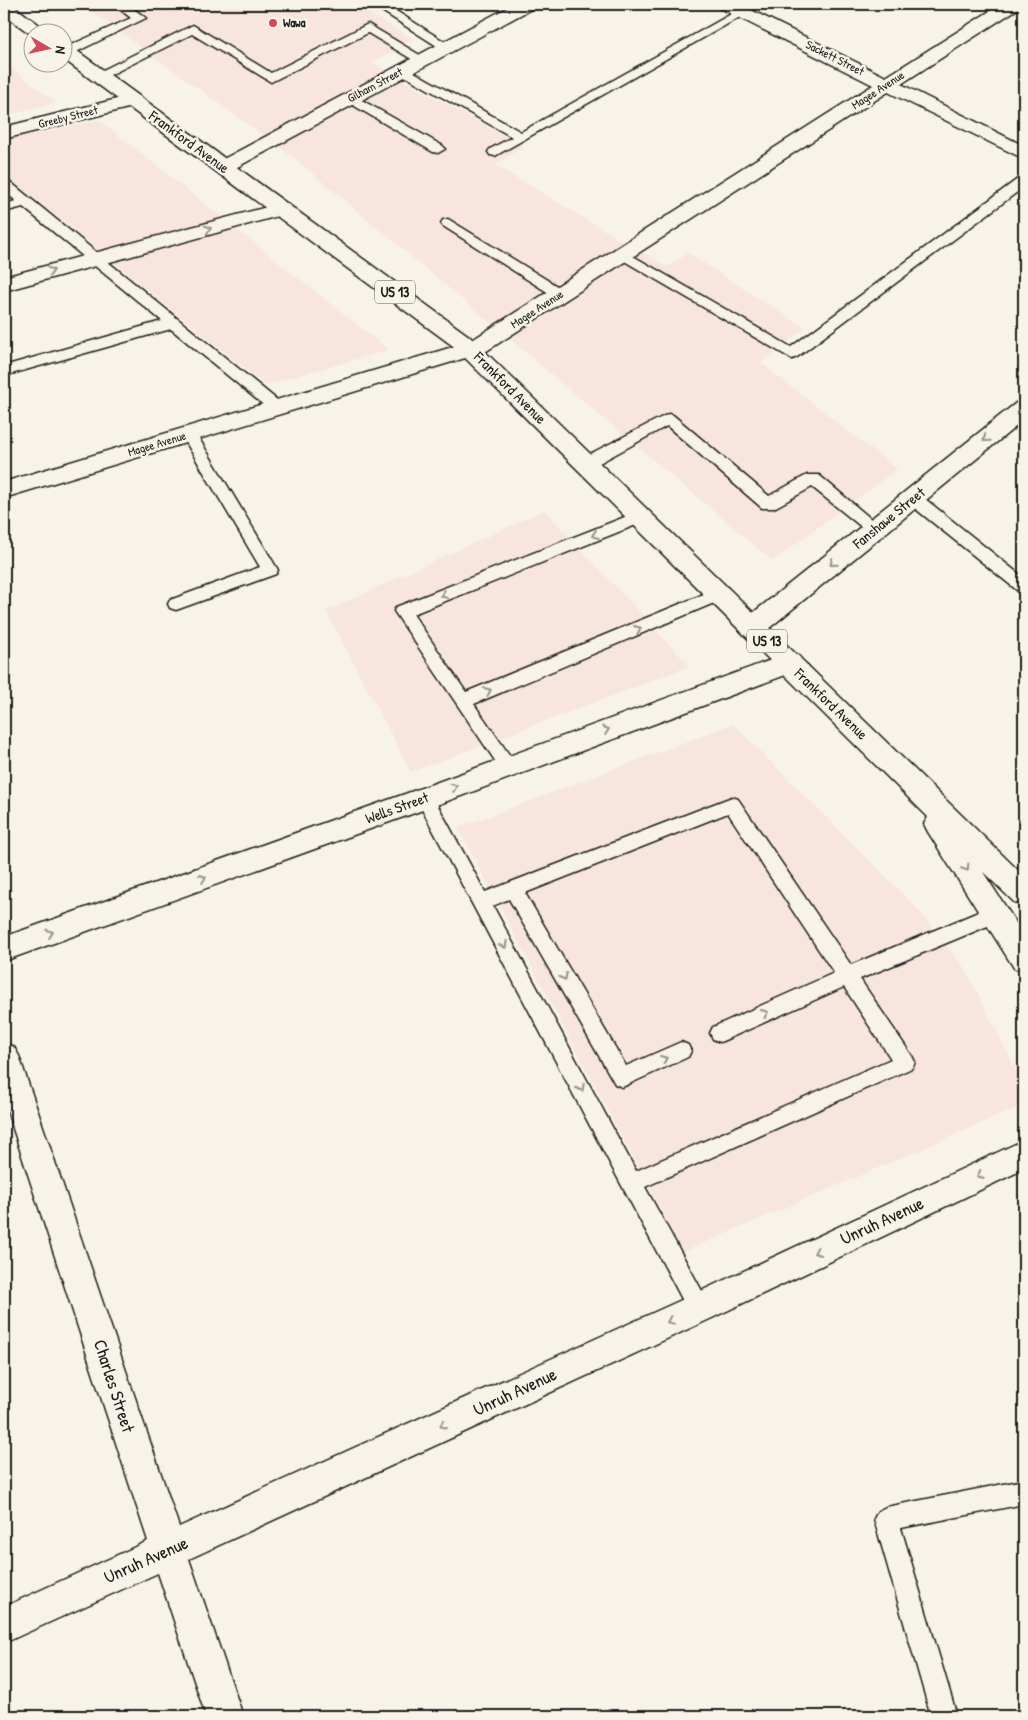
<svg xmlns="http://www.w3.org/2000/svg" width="1028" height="1720" viewBox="0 0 1028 1720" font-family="'Patrick Hand',sans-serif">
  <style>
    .built { fill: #f8e6de }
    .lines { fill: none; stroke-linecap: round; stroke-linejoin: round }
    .service-casing { stroke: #1c1c1c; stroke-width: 3 }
    .minor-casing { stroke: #1c1c1c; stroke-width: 3 }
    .primary-casing { stroke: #1c1c1c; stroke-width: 3 }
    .service { fill: #f7f3e8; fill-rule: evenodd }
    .minor { fill: #f7f3e8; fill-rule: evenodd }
    .primary { fill: #f7f3e8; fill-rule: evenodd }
    .oneway { stroke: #94928c }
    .poi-dot { fill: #d1495b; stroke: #f7f3e8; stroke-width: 2 }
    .labels { text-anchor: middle; stroke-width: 5; stroke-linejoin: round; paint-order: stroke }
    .far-poi-label { font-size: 12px; font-weight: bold; fill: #1c1c1c; stroke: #f7f3e8; text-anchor: start }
    .far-street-label { font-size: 12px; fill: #1c1c1c; stroke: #f7f3e8 }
    .shield { fill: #f7f3e8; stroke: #5e5c59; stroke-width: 1 }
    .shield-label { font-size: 14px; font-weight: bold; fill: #1c1c1c }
    .street-label { font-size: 15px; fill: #1c1c1c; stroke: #f7f3e8 }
    .near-street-label { font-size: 18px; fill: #1c1c1c; stroke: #f7f3e8 }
  </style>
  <rect width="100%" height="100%" fill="#f7f3e8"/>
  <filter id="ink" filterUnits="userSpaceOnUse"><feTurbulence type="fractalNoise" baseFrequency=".02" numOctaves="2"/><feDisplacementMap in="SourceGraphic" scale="10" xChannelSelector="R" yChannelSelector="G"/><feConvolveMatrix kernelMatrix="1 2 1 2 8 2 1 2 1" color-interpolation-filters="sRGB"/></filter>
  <g filter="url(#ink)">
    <g class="built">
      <polygon points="81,4 353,4 413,39 372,63 523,146 495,165 667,267 688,253 805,328 761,363 897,469 773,561 294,158"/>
      <polygon points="4,62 56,103 4,116"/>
      <polygon points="99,120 389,350 265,385 4,174 4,140"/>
      <polygon points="544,510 690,666 411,772 326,611"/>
      <polygon points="733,724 917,908 966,970 1024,1085 1024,1105 683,1252 458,828"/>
    </g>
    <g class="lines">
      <g class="service-casing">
        <g id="service">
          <polygon points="113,4 127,4 146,18 70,55 62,55 62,49 131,18"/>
          <polygon points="371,4 385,4 453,47 447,51 443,50"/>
          <polygon points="749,4 763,4 495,156 490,155 488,152 490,149 512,137 396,71 397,68 407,68 521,132"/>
          <polygon points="368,24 428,60 422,64 418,63 368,33 271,82 192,34 104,78 99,79 93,75 193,25 271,73"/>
          <polygon points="351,94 443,146 445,149 438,153 433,152 346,101 345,98 346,95"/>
          <polygon points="1024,177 1024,187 797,357 792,359 614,255 621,251 626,252 791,347 1019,178"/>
          <polygon points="4,180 9,181 282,404 285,408 282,412 272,412 171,329 4,376 4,366 162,321 23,207 4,212 4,204 16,201 4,191"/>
          <polygon points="448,219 565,291 567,294 565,297 555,297 443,226 441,223 443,220"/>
          <polygon points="668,414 673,415 769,496 807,475 819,475 883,529 881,533 869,533 812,487 774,508 762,508 667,426 592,467 580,467 578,463 580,459"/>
          <polygon points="189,429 194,430 278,570 276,574 176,610 170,608 168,604 170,600 260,567 181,434 184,430"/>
          <polygon points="913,492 919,494 1024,578 1024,593 1018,591 907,502 905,498 907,494"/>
          <polygon points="640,511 646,513 648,517 646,521 413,614 466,692 714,590 720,588 726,590 728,594 726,598 474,704 517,766 514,771 508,773 502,771 394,611 396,607"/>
          <path d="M425,791L431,793L485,892L732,797L738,799L851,965L988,908L995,906L1002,908L1005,914L1002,920L860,979L912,1056L915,1062L912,1068L645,1187L707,1300L710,1308L707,1316L699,1319L691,1316L416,798L419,793ZM728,813L834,973L713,1027L710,1033L713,1039L720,1042L727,1039L844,987L891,1059L636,1171L493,906L509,899L615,1084L622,1087L629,1084L688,1057L691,1051L688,1045L681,1042L626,1066L525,893Z"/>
          <polygon points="1024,1480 1024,1504 901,1528 957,1716 931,1716 874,1519 878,1511 886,1507"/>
        </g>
      </g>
      <g class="minor-casing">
        <g id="minor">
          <polygon points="514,4 536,4 533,8 230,171 216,171 213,167 216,163"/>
          <polygon points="717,4 739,4 886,77 1001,4 1022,4 1019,8 901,84 1024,146 1024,159 888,92 485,352 4,498 4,482 469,342 873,85 720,8"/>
          <polygon points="133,95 140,97 143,101 140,105 4,139 4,127"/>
          <polygon points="282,203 289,205 292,209 289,213 4,291 4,277"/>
          <polygon points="1024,401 1024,420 762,634 753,636 744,634 741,627 744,620 1016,403"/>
          <polygon points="790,653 799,656 803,663 799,670 434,806 4,961 4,937 416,790"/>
          <polygon points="4,1043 14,1047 19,1056 179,1527 688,1297 1024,1140 1024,1169 710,1319 189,1559 243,1716 206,1716 158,1573 4,1643 4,1607 148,1541 4,1101"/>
        </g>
      </g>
      <g class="primary-casing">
        <g id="primary">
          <polygon points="4,4 11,4 49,32 32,32 32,35 4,15"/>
          <polygon points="62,44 69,45 469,336 1024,876 1024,906 1014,902 983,872 1024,935 1024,971 1014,968 928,832 924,824 928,817 453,346 62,58"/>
        </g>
      </g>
      <use href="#service" class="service"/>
      <use href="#minor" class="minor"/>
      <use href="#primary" class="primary"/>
    </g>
    <defs><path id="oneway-chevron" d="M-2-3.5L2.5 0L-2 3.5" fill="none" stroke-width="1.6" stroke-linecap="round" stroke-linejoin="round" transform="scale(1.25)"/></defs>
    <g class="oneway">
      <use href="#oneway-chevron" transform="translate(208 229) rotate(-15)"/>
      <use href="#oneway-chevron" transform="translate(51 271) rotate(-15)"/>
      <use href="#oneway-chevron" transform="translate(986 439) rotate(141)"/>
      <use href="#oneway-chevron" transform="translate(595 535) rotate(159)"/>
      <use href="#oneway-chevron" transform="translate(833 563) rotate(141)"/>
      <use href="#oneway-chevron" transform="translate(444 595) rotate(158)"/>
      <use href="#oneway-chevron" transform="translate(638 629) rotate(-23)"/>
      <use href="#oneway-chevron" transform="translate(488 691) rotate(-23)"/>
      <use href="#oneway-chevron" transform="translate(606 730) rotate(-20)"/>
      <use href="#oneway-chevron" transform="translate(454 787) rotate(-21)"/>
      <use href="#oneway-chevron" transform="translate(966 868) rotate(57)"/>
      <use href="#oneway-chevron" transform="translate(203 878) rotate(-20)"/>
      <use href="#oneway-chevron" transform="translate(50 933) rotate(-20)"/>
      <use href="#oneway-chevron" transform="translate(504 945) rotate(62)"/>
      <use href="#oneway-chevron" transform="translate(564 977) rotate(60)"/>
      <use href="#oneway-chevron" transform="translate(765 1013) rotate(-24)"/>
      <use href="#oneway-chevron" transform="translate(664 1059) rotate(-24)"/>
      <use href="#oneway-chevron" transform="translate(581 1088) rotate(62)"/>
      <use href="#oneway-chevron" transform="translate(980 1175) rotate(155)"/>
      <use href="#oneway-chevron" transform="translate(817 1252) rotate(155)"/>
      <use href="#oneway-chevron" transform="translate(670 1321) rotate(155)"/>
      <use href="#oneway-chevron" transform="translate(443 1425) rotate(155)"/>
    </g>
  </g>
  <circle class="poi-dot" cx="273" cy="23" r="5"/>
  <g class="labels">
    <g class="far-poi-label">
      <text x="283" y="27">Wawa</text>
    </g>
    <g class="far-street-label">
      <text transform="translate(835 58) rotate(27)" y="4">Sackett Street</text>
      <text transform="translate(375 85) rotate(-28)" y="4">Gilham Street</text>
      <text transform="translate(878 90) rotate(-33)" y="4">Magee Avenue</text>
      <text transform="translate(68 117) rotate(-14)" y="4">Greeby Street</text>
      <text transform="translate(537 309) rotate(-33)" y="4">Magee Avenue</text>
      <text transform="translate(157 444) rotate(-17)" y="4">Magee Avenue</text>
    </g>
    <g class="shield">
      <rect x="375" y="280.5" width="40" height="23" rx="4"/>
      <rect x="747" y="629.5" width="40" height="23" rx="4"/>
    </g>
    <g class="shield-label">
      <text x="395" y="297">US 13</text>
      <text x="767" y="646">US 13</text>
    </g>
    <g class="street-label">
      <text transform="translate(189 142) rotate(36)" y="5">Frankford Avenue</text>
      <text transform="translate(510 388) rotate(45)" y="5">Frankford Avenue</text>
      <text transform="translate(889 518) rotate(-39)" y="5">Fanshawe Street</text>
      <text transform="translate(831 704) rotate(44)" y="5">Frankford Avenue</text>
      <text transform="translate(397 808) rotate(-20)" y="5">Wells Street</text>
    </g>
    <g class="near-street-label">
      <text transform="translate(882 1221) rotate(-25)" y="6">Unruh Avenue</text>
      <text transform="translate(114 1386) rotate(72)" y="6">Charles Street</text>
      <text transform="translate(515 1392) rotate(-25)" y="6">Unruh Avenue</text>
      <text transform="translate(146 1560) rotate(-24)" y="6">Unruh Avenue</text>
    </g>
  </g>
  <rect width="1028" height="1720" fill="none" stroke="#f7f3e8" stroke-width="20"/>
  <rect x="10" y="10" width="1008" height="1700" fill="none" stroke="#1c1c1c" stroke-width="2" filter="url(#ink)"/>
  <g transform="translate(48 48) rotate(99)"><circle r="24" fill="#f7f3e8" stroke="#9f9d96"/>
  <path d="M0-4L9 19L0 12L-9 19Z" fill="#d1495b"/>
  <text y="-8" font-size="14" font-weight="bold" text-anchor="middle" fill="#1c1c1c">N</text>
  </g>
</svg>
